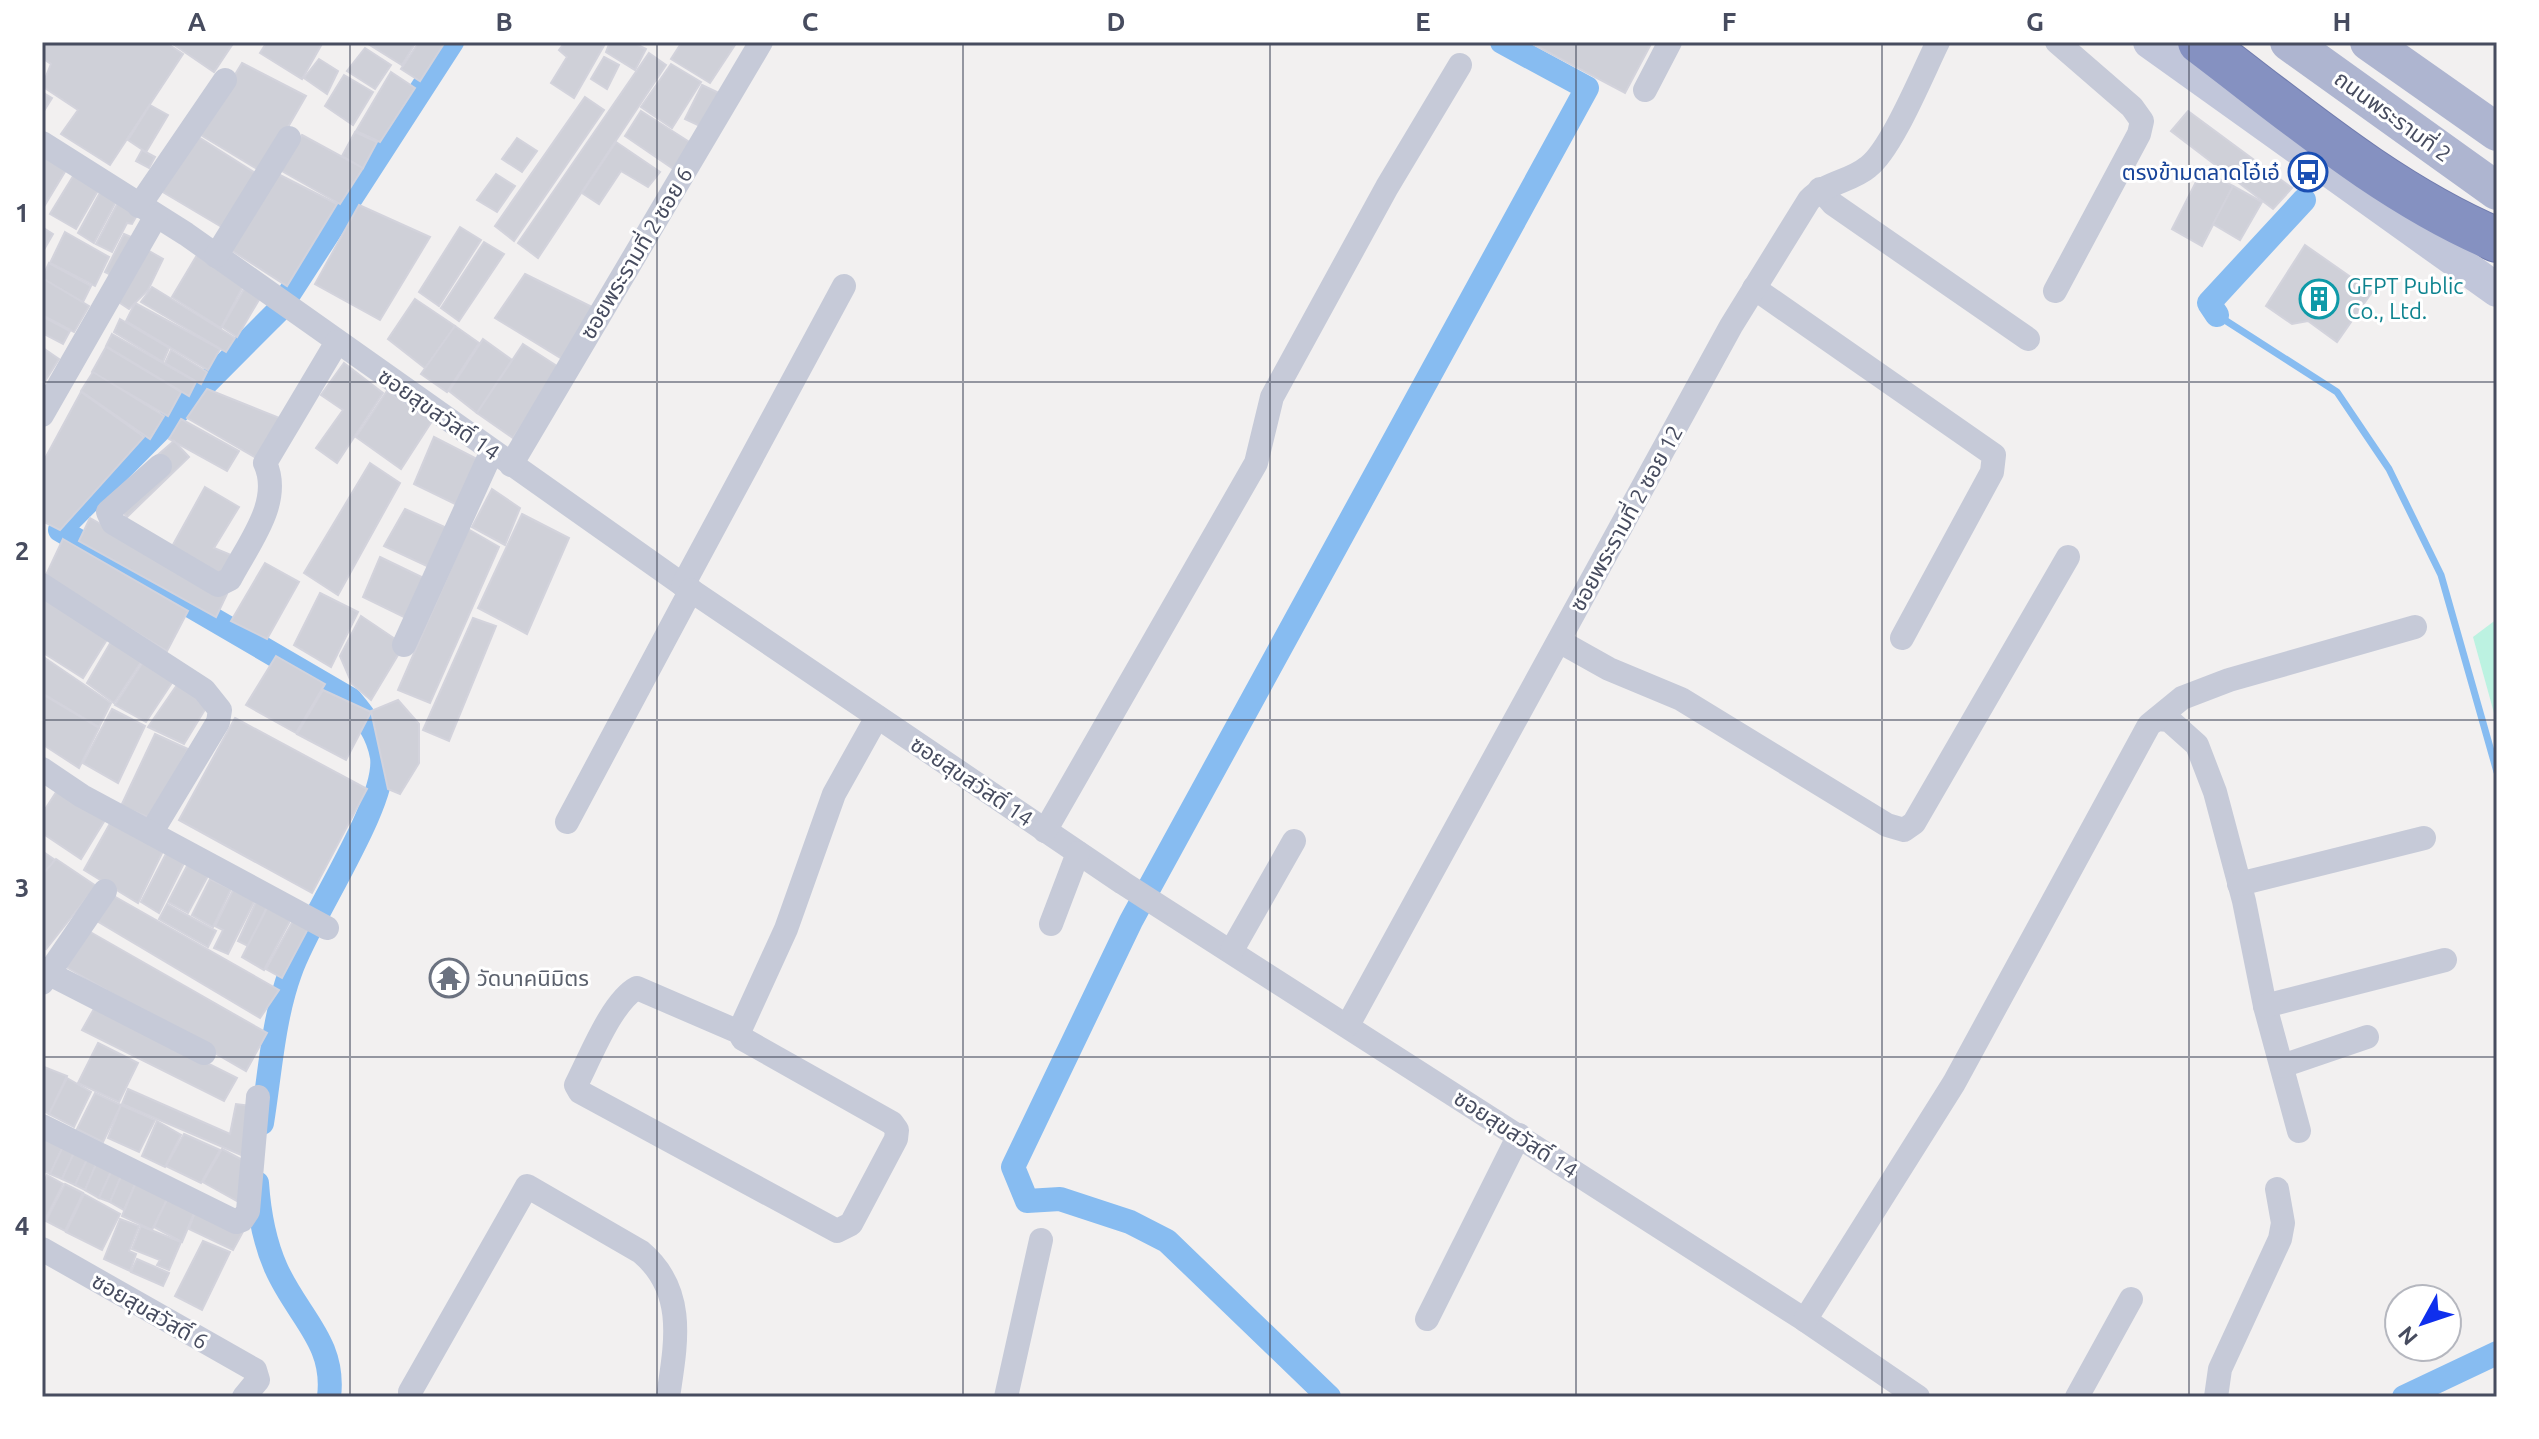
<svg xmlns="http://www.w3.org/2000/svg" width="2539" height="1439" viewBox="0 0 2539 1439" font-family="Ubuntu,'Noto Sans Thai',sans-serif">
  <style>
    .green { fill: #bcf2e1 }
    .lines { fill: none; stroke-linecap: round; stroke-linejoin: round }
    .stream { stroke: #87bcf1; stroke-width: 7 }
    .canal { stroke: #87bcf1; stroke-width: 24 }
    .building { fill: #cfd0d8; stroke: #d3d3dc; stroke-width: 2 }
    .highway-casing { stroke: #707bad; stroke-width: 46 }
    .street { stroke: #c6cad8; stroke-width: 24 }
    .secondary { stroke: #c1c6da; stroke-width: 34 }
    .primary { stroke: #aeb5d0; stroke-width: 38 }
    .highway { stroke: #8591c1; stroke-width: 44 }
    .grid { fill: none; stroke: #474c5f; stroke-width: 2; stroke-opacity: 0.55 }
    .labels { text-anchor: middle; stroke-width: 6; stroke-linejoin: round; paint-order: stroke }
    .street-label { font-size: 22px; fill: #474c5f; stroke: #fff }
    .transit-label { font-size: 22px; fill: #164399; stroke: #fff; text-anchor: end }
    .culture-label { font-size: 22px; fill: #0d838f; stroke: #fff; text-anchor: start }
    .worship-label { font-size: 22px; fill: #5b616d; stroke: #fff; text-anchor: start }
    .neatline { fill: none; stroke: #474c5f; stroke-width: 3 }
    .grid-label { font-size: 26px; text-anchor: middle; font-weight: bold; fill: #474c5f }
  </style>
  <rect width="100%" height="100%" fill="#f2f0f0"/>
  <polygon class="green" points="2497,619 2497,724 2473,637"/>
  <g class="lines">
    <polyline class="stream" points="2217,315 2337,392 2389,469 2441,575 2497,772"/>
    <g class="canal">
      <polyline points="2217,315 2209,303 2304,200"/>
      <path d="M262,1123C270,1074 273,1020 290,973C308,919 388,805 382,757C378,733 365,717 350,699L60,530L278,311L452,42"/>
      <path d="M257,1183C259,1212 264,1241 276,1268C297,1316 336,1342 329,1397"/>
      <polyline points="1329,1397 1167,1241 1130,1222 1060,1199 1027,1201 1013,1167 1131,921 1587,88 1502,42"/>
      <polyline points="2404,1397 2497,1353"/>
    </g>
  </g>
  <g class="building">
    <polygon points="42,42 165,42 183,54 110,165 61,134 78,110 42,86 51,64 42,58"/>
    <polygon points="170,42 227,42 232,45 214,72"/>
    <polygon points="267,42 323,42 302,79 260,53"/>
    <polygon points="365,42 416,42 402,65"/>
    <polygon points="419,42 445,42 420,81 401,69"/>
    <polygon points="565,42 606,42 574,98 551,83 567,57 559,50"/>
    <polygon points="610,42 632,42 646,49 635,70 606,52"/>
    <polygon points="682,42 729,42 735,45 710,83 671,59"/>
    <polygon points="1529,42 1652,42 1625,93"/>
    <polygon points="365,48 391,65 375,89 347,71"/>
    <polygon points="649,53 666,65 538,258 518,243"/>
    <polygon points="604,57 619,65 607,89 591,79"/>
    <polygon points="319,59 338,71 327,94 304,78"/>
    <polygon points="242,63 306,96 262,172 199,134"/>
    <polygon points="671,64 701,82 672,128 641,107"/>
    <polygon points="391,72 415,88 380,142 356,131"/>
    <polygon points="344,75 373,92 353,125 325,106"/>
    <polygon points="702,85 719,93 702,127 685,119"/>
    <polygon points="42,92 52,98 42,114"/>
    <polygon points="585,97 604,110 514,241 495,226"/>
    <polygon points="150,105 168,115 146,152 128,140"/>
    <polygon points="641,111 691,143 675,170 625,136"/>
    <polygon points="2188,111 2292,188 2273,209 2171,131"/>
    <polygon points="355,132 377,142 363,168 342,156"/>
    <polygon points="302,135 363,168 340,204 280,170"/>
    <polygon points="197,136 260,176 225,229 161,191"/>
    <polygon points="517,138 537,151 522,172 502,159"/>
    <polygon points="616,142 660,172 648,187 621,171 599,204 582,193"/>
    <polygon points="42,149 69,165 42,210"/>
    <polygon points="142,150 155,157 149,168 136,161"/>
    <polygon points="78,168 103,182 76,229 50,214"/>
    <polygon points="2202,170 2233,186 2202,246 2172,229"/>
    <polygon points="276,173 337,204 287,286 231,250"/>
    <polygon points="496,174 515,186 497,212 477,200"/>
    <polygon points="2233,186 2262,202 2240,240 2213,224"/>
    <polygon points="103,187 119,196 94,243 78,233"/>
    <polygon points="121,197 140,210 132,224 127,223 112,252 96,244"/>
    <polygon points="359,205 430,237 380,320 315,284"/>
    <polygon points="42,227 53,234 42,253"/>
    <polygon points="460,227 481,240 439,306 419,292"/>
    <polygon points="65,232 109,257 95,286 50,263"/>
    <polygon points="124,234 138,240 117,278 105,272"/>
    <polygon points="484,242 504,254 459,321 441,308"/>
    <polygon points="2305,245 2372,292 2337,342 2308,321 2292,324 2266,306"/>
    <polygon points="144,248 163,259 148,290 129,309 114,299"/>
    <polygon points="200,250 249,275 221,328 172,297"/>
    <polygon points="49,263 91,286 83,302 42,278"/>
    <polygon points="525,274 594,308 564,360 495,318"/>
    <polygon points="42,278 89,306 74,332 42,315"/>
    <polygon points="248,282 263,293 237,337 222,327"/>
    <polygon points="152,287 235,338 226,352 141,302"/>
    <polygon points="415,299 455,326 425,368 388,339"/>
    <polygon points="135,303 220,349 208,370 126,321"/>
    <polygon points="42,316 70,331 63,344 42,333"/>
    <polygon points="120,319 169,348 163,362 114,332"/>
    <polygon points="455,326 479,343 447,392 421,374"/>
    <polygon points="112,334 196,382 189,396 106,346"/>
    <polygon points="483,339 512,360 477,413 449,391"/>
    <polygon points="523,344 560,368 513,438 477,413"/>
    <polygon points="106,347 181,392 168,416 92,372"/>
    <polygon points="43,348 59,359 45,381 42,379"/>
    <polygon points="171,350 207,372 201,384 165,363"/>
    <polygon points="344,363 383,393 337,463 316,448 343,410 321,395"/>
    <polygon points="93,372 164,416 150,439 81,391"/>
    <polygon points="207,389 282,419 265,463 187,418"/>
    <polygon points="387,391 432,421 401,469 356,437"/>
    <polygon points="81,392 144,437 60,530 42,521 42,464"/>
    <polygon points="181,419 239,451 227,471 169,439"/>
    <polygon points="434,437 477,459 457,505 414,484"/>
    <polygon points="174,441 189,457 127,517 109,497"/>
    <polygon points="370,463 400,483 338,595 304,573"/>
    <polygon points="205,487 239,507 214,548 236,557 230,579 170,550"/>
    <polygon points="492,489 520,508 505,545 472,527"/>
    <polygon points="405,509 449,529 431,568 384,546"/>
    <polygon points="522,514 569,538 527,634 478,608"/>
    <polygon points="90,518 227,594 216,617 79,541"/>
    <polygon points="468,529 499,547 430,703 398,690"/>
    <polygon points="63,539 188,611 167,651 45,577"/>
    <polygon points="380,557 432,582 414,622 363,597"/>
    <polygon points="265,563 299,582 267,639 231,621"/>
    <polygon points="42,591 111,633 83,678 42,652"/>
    <polygon points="320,593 358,612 331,667 294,645"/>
    <polygon points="361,616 404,645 371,700 352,684 340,656"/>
    <polygon points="473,618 496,626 449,741 423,730"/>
    <polygon points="115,635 145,656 114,703 87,683"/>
    <polygon points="42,656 111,703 99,727 42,693"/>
    <polygon points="276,656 325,684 296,733 246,705"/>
    <polygon points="145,659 175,678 146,722 115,705"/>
    <polygon points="179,682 212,698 184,744 148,727"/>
    <polygon points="323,690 371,712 346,760 297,734"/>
    <polygon points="42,694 99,728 79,768 42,744"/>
    <polygon points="398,700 419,724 419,763 400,794 388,789 371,711"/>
    <polygon points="112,709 145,726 118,783 83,763"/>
    <polygon points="235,718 367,789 312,893 179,820"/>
    <polygon points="155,734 188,749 150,818 121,806"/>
    <polygon points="60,786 108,815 81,859 42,833 42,814"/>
    <polygon points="113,818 165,847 138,903 84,870"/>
    <polygon points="168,850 185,861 159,913 141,902"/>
    <polygon points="42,851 55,860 42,875"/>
    <polygon points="56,859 96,886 46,949 42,946 42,875"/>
    <polygon points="188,864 209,874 188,913 168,902"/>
    <polygon points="210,879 231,889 213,927 192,915"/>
    <polygon points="233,890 255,900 228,954 214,948 223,930 215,926"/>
    <polygon points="105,891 279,990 260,1018 92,918"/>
    <polygon points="256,902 267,907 248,946 238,941"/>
    <polygon points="167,904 216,931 208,947 159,919"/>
    <polygon points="267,908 291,919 264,970 242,957"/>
    <polygon points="294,919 309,927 282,978 266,969"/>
    <polygon points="85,929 267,1033 246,1071 61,964"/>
    <polygon points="95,1007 237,1078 224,1101 82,1030"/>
    <polygon points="98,1043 138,1063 119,1102 78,1083"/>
    <polygon points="44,1067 67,1076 49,1114 42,1110"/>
    <polygon points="67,1078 91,1092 74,1127 49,1114"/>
    <polygon points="128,1089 230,1134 236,1104 253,1106 246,1157 122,1104"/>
    <polygon points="95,1093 121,1105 103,1142 77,1129"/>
    <polygon points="121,1105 155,1120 139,1152 108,1138"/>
    <polygon points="157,1121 181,1135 165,1167 142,1156"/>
    <polygon points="42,1126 67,1138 50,1174 42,1170"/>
    <polygon points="184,1134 220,1150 201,1183 166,1166"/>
    <polygon points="67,1138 78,1144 62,1179 50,1174"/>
    <polygon points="78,1144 91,1151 75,1185 62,1179"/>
    <polygon points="222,1149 250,1164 244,1205 203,1182"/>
    <polygon points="91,1151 100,1155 85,1190 75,1185"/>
    <polygon points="100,1155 115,1163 99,1198 85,1190"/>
    <polygon points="115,1163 125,1167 110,1202 99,1198"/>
    <polygon points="125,1167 139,1175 124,1210 110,1202"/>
    <polygon points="47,1175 63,1184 45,1220 42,1186"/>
    <polygon points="139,1175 171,1191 152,1230 122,1216"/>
    <polygon points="65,1184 83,1193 65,1231 46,1221"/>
    <polygon points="171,1191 198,1204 182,1242 154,1227"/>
    <polygon points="84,1194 120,1214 102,1250 66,1232"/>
    <polygon points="198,1204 245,1228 233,1250 189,1229"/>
    <polygon points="120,1219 139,1226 129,1251 136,1254 130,1271 104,1259"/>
    <polygon points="141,1226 181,1242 169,1270 157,1265 160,1260 132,1249"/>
    <polygon points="203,1241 230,1252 202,1310 175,1296"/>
    <polygon points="137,1259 169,1273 163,1286 131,1272"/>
  </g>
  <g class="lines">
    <g class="highway-casing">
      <path id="highway" d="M2200,42C2294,113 2388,194 2497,240"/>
    </g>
    <g class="street">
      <polyline points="1645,90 1670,42"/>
      <polyline points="42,143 186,234 683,585 1123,883 1805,1320 1918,1397"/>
      <polyline points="1820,189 1833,204 2028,339"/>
      <polyline points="139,206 225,80"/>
      <polyline points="216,256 289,138"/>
      <polyline points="1754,288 1994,455 1992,472 1902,638"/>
      <polyline points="2055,291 2139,134 2142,121 2132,107 2057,42"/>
      <polyline points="42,415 156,216"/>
      <polyline points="511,465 761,42"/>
      <path d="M160,466L108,512L113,523L218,585L230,579C248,544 283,502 265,463L337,342"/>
      <polyline points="42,585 204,690 220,710 218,722 151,833"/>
      <polyline points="683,585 844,286"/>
      <polyline points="1559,641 1609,669 1681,699 1887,825 1904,830 1914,823 2068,557"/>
      <polyline points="404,645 492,451"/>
      <polyline points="2157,719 2169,720 2197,745 2215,792 2244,901 2265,1006 2299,1131"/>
      <polyline points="42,769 82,796 327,928"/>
      <polyline points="567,822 691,590"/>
      <polyline points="1045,831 1256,463 1272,397 1387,187 1460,65"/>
      <polyline points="2239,884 2424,838"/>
      <polyline points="1051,924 1078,853"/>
      <polyline points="1232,950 1294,841"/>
      <polyline points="42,970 204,1053"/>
      <polyline points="42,983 105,891"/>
      <path d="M637,988L739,1032L743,1039L892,1123L897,1130L896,1139L851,1224L837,1231L580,1092L576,1085C590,1058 612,1001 637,988Z"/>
      <polyline points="2265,1006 2445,960"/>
      <path d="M1348,1025L1731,326L1809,200C1826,182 1850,182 1868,167C1892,149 1923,72 1938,42"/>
      <polyline points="739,1032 786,929 834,794 877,717"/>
      <polyline points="2282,1066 2367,1037"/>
      <polyline points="42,1126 236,1222 242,1220 248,1211 258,1097"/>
      <polyline points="42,1249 255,1370 258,1380 244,1397"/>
      <polyline points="1427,1319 1519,1135"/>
      <polyline points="1805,1320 1954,1083 2149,725 2182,698 2229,680 2415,627"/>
      <path d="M410,1392L527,1186L641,1252C687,1291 676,1343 668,1397"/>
      <polyline points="1006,1397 1041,1240"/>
      <polyline points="2077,1397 2131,1299"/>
      <polyline points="2216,1397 2220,1369 2280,1239 2283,1223 2277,1189"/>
    </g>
    <polyline class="secondary" points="2150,42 2497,290"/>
    <g class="primary">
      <polyline points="2289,42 2497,191"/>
      <polyline points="2369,42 2497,132"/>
    </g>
    <use href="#highway" class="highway"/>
  </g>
  <path class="grid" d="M350,42V1397M657,42V1397M963,42V1397M1270,42V1397M1576,42V1397M1882,42V1397M2189,42V1397M42,382H2497M42,720H2497M42,1057H2497"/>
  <defs>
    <g id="bus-ring" transform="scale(2)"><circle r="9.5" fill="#fff" stroke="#1a4fb4" stroke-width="1.5"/><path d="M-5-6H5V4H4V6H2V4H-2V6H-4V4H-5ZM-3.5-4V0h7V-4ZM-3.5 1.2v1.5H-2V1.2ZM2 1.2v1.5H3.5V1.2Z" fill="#1a4fb4"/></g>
    <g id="building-ring" transform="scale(2)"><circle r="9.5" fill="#fff" stroke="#0f9aa8" stroke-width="1.5"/><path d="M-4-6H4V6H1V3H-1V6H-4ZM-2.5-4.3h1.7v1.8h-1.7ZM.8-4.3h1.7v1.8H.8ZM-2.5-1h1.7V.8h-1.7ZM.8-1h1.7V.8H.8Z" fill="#0f9aa8"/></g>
    <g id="temple-ring" transform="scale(2)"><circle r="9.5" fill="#fff" stroke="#6b7280" stroke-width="1.5"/><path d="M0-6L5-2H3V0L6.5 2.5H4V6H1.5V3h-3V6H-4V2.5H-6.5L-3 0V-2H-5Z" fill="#6b7280"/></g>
  </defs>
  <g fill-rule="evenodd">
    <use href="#bus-ring" x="2308" y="172"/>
    <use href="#building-ring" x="2319" y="299"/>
    <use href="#temple-ring" x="449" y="978"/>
  </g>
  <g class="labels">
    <g class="street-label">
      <text transform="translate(2393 116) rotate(36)" y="8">ถนนพระรามที่ 2</text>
      <text transform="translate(636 253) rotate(-59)" y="8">ซอยพระรามที่ 2 ซอย 6</text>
      <text transform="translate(439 414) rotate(35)" y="8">ซอยสุขสวัสดิ์ 14</text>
      <text transform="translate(1626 518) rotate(-61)" y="8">ซอยพระรามที่ 2 ซอย 12</text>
      <text transform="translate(972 781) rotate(34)" y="8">ซอยสุขสวัสดิ์ 14</text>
      <text transform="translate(1516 1134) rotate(33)" y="8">ซอยสุขสวัสดิ์ 14</text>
      <text transform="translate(150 1311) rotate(30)" y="8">ซอยสุขสวัสดิ์ 6</text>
    </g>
    <g class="transit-label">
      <text x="2280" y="180">ตรงข้ามตลาดโอ๋เอ๋</text>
    </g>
    <g class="culture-label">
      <text x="2347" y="294">GFPT Public<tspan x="2347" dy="25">Co., Ltd.</tspan></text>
    </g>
    <g class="worship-label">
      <text x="477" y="986">วัดนาคนิมิตร</text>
    </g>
  </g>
  <rect width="2539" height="1439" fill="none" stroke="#ffffff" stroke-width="88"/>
  <g transform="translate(2423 1323) rotate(230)"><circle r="38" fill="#ffffff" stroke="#b5b7bf" stroke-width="2"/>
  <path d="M0-6L14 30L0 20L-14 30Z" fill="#0f2fed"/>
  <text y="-12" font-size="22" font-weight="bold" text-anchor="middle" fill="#474c5f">N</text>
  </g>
  <rect x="44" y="44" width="2451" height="1351" class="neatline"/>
  <g class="grid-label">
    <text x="197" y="31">A</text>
    <text x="504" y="31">B</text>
    <text x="810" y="31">C</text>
    <text x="1116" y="31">D</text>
    <text x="1423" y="31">E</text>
    <text x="1729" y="31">F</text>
    <text x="2035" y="31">G</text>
    <text x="2342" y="31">H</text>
    <text x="22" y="222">1</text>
    <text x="22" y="560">2</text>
    <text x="22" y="897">3</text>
    <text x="22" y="1235">4</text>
  </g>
</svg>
